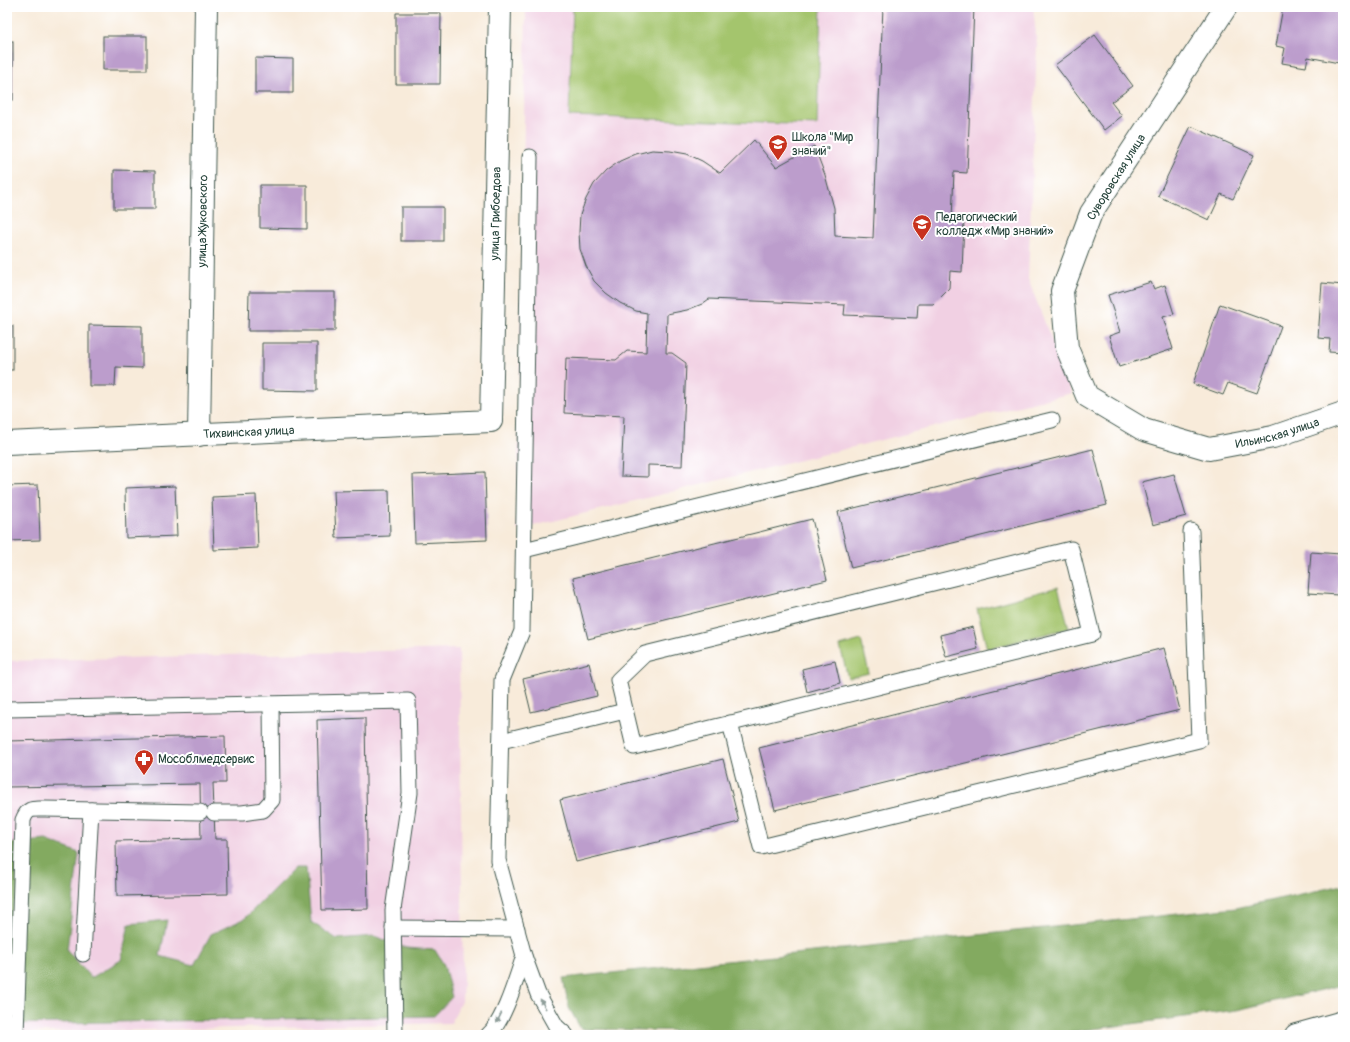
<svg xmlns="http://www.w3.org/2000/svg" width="1350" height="1042" viewBox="0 0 1350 1042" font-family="Pangolin,sans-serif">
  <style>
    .built { fill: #f1d0e3 }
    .green { fill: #a4c56d; stroke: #628150 }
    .forest { fill: #83aa60; stroke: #51744a }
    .building { fill: #bc9dcc }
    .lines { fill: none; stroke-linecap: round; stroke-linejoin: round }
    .service-casing { stroke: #40574d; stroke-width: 17 }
    .minor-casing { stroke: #40574d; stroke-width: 24 }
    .secondary-casing { stroke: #40574d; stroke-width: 24 }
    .service { stroke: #fff; stroke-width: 15 }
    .minor { stroke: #fff; stroke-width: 22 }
    .secondary { stroke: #fff; stroke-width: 22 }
    .oneway { fill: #8f9e9a }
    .labels { text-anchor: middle; stroke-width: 4; stroke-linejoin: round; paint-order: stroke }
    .poi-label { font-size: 12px; fill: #1f3d34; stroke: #fff; text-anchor: start }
    .street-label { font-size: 12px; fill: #1f3d34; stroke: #fff }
  </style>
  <rect width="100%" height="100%" fill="#fff"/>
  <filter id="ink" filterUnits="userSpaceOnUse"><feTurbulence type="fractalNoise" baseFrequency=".025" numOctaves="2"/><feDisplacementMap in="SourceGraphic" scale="8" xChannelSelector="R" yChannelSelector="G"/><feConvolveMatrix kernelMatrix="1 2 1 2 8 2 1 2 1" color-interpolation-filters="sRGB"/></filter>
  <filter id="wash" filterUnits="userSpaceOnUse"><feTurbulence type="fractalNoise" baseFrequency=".012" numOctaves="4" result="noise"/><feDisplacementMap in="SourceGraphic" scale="16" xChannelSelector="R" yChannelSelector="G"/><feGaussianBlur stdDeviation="0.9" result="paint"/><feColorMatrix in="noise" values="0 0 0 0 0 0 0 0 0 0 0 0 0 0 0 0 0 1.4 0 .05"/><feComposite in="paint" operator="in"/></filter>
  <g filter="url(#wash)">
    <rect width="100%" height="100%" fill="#f8ebda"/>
    <g class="built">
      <polygon points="526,7 1033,7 1037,44 1028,279 1072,393 517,530"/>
      <polygon points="459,649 463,980 462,999 451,1023 7,1033 7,661"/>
    </g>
    <g class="green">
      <polygon points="573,7 821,7 817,125 569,116"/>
      <polygon points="1058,587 1069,628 987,649 977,609"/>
      <polygon points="861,640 869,673 848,678 840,646"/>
    </g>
    <g class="forest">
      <polygon points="46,840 79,853 67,950 91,978 121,960 129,924 167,920 160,956 194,965 211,934 244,919 295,868 306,868 311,922 337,939 374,936 407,948 435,950 444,965 452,997 434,1016 7,1024 7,844"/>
      <polygon points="1343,885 1343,985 1237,1010 1048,1035 949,1035 581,1029 569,1008 563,978 1236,908"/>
    </g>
    <g id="blocks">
      <g class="building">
        <polygon points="883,7 974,7 967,173 954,172 952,219 964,220 962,272 950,271 949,288 933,304 918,304 917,318 844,315 845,305 709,299 702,304 687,310 667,314 666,353 672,353 686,363 682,466 648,465 648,477 621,476 624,416 564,413 566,358 616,360 627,351 646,352 647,313 636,311 620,303 606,293 594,281 586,266 580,249 579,232 580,215 586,199 594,184 606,171 620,161 636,154 652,150 670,151 687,154 702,161 720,173 754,140 776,167 814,146 825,175 834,208 835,236 873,238"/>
        <polygon points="1283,7 1343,7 1343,44 1339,63 1308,57 1306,67 1282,63 1285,48 1276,46"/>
        <polygon points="396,13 441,13 440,84 396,84"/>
        <polygon points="1095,35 1133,86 1111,102 1122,116 1104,130 1055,65"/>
        <rect x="103" y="36" width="44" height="34"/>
        <rect x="7" y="41" width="6" height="59"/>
        <polygon points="255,58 293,59 293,93 255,93"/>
        <polygon points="1191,126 1254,155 1233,199 1221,194 1209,220 1158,196"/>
        <polygon points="114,170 155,171 155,209 114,209"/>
        <polygon points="260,185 307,185 307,229 260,228"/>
        <rect x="401" y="207" width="42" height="34"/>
        <polygon points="1151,282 1154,289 1165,285 1174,314 1163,317 1173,349 1119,367 1109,336 1120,332 1108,295"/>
        <polygon points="1322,283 1343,285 1343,353 1329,352 1330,339 1318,338"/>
        <polygon points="249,292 335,292 335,331 248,331"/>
        <polygon points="1220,304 1281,326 1257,393 1228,383 1223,395 1193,384"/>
        <polygon points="89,325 142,326 142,368 116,367 115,386 89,386"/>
        <rect x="7" y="326" width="6" height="44"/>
        <polygon points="262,343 317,343 317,391 262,390"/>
        <polygon points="1093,449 1107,505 851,568 838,512"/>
        <polygon points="485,472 487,540 415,543 413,475"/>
        <polygon points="1174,474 1186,516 1153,525 1142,482"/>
        <polygon points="38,485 40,540 7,541 7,486"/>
        <polygon points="175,486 177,536 126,538 125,488"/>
        <polygon points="389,490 390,536 336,538 334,491"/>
        <polygon points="256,495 258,548 214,550 212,497"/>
        <polygon points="812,519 827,580 588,639 573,578"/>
        <polygon points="1311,552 1341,554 1338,595 1308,593"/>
        <polygon points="973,627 978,649 946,657 940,635"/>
        <polygon points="1164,648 1180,710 775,810 759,748"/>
        <polygon points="835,661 840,683 807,692 802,669"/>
        <polygon points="589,663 597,696 531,712 523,679"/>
        <polygon points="365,718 368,909 322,910 317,720"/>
        <polygon points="225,736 226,783 213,783 215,839 227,839 228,894 117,896 116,841 201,839 200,784 7,787 7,741"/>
        <polygon points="723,759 739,822 576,862 560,800"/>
      </g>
    </g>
  </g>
  <g filter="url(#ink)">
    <use href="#blocks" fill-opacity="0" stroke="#40574d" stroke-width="1"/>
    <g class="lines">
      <g class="service-casing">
        <g id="service">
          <polyline points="530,157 522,631 502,680 498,860 524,956 538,994 556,1026 566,1035"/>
          <polygon points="1071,549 1092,634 634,747 618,680 645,654"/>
          <polyline points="524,550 1052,420"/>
          <polyline points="7,709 408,701 410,793 393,910 395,1035"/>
          <polyline points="730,723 761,847 1199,740 1191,531"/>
          <polyline points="501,741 625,711"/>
          <polyline points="214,813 242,813 263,810 272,800 271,704"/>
          <polyline points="393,928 517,929"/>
          <polyline points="83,954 91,810"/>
          <path d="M16,1035L23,820C28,807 33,809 45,809L200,812"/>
          <path d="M488,1035C504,1022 517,976 524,956"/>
        </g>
      </g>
      <g class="minor-casing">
        <g id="minor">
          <path id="s1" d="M1226,7L1091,213L1062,291L1067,348L1087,396L1144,430L1209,449L1273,437L1343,413"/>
          <path id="s2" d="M199,435L206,7"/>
          <path id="s3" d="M7,443L491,421L500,7"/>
        </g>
      </g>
      <g class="secondary-casing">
        <polyline id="secondary" points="1296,1035 1343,1022"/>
      </g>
      <use href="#service" class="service"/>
      <use href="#minor" class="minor"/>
      <use href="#secondary" class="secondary"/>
    </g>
    <defs><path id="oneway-solid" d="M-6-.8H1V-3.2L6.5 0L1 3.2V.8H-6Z"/></defs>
    <g class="oneway">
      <use href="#oneway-solid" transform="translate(543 1004) rotate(-120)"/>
      <use href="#oneway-solid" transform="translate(499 1018) rotate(116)"/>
    </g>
  </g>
  <defs>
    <g id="school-pin" transform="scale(1)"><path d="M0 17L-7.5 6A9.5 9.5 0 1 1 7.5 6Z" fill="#c8321e" stroke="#fff"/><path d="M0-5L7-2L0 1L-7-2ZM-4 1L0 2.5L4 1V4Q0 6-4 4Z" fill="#fff"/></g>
    <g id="university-pin" transform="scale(1)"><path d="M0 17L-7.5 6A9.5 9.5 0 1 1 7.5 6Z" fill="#c8321e" stroke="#fff"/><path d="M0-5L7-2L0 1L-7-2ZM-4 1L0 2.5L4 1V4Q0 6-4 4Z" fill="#fff"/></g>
    <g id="pharmacy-pin" transform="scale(1)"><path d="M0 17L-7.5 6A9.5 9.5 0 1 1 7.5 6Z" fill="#c8321e" stroke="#fff"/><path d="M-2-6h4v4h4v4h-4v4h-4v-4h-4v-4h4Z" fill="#fff"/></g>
  </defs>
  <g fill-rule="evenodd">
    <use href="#school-pin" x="778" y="144"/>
    <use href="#university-pin" x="922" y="224"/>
    <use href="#pharmacy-pin" x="144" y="759"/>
  </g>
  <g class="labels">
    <g class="poi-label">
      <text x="792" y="141">Школа "Мир<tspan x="792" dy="14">знаний"</tspan></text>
      <text x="936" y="221">Педагогический<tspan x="936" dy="14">колледж «Мир знаний»</tspan></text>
      <text x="158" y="763">Мособлмедсервис</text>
    </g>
    <g class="street-label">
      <text transform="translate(1116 177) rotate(-58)" y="4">Суворовская улица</text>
      <text dy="4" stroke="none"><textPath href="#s3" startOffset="692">улица Грибоедова</textPath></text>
      <text dy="4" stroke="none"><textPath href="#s2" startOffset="214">улица Жуковского</textPath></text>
      <text dy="4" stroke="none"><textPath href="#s3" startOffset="242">Тихвинская улица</textPath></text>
      <text dy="4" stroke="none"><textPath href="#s1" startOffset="643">Ильинская улица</textPath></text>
    </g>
  </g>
  <rect width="1350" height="1042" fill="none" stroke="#fff" stroke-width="24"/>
</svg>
